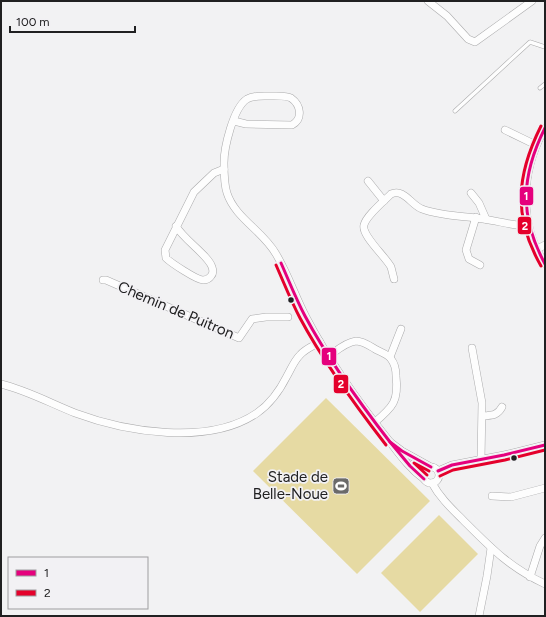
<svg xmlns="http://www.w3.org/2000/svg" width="546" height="617" viewBox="0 0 546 617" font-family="Figtree,sans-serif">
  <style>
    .green { fill: #e6daa3 }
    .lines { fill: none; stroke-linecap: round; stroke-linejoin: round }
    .lane-casing { stroke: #aaaaab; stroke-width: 4.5 }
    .street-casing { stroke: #aaaaab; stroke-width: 8 }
    .lane { stroke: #fdfdfd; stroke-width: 3.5 }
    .street { stroke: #fdfdfd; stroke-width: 7 }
    .bus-1-casing { stroke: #f2f1f4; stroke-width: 6 }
    .bus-2-casing { stroke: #f2f1f4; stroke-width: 6 }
    .bus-1 { stroke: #e5007d; stroke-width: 3 }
    .bus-2 { stroke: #e4002b; stroke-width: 3 }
    .bus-dot { fill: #202021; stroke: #f2f1f4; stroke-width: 1.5 }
    .labels { text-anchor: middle; stroke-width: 3.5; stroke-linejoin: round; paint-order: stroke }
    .street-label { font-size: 15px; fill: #202021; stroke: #f2f1f4 }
    .poi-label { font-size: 15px; fill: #202021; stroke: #f2f1f4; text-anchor: end }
    .line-badge { stroke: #f2f1f4; stroke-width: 1.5 }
    .badge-label { font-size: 11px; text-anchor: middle; font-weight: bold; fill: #fff }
  </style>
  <rect width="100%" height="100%" fill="#f2f2f3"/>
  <g class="green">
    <polygon points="326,398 430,501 357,574 253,471"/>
    <polygon points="439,515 478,554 420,612 381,573"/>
  </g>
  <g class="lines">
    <g class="lane-casing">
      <g id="lane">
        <polyline points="540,88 545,84"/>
        <polyline points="455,111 530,42 545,47"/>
      </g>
    </g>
    <g class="street-casing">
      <g id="street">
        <polyline points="428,1 447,16 468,39 475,42 532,1"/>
        <path d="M234,121L246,124L292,125C303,119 301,105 291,98C286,95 276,96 270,96C263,96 254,95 247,99C233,108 224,148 224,163C224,173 224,184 227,193C235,218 263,231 276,254C288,274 295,296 306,317C329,361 359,403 390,442"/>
        <path d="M545,128C521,170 518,223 545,264"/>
        <polyline points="505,130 536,145"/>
        <polyline points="368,181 384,201"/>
        <polyline points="471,193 479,203 486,219"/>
        <polyline points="476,217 466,250 469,259 480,265"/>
        <path d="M176,226C184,240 208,255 212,267C213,270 213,274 211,276C209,279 206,280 203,280C197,280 171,263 166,258L165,250L194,192L214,173L224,169"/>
        <polyline points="537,249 545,245"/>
        <path d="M394,279C393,275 392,271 391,267C385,256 361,235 364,225C366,216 384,201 391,194C404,188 411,205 422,209C441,216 463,216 483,219C499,221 513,226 529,226"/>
        <polyline points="103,280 106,280 239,338 252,319 266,317 288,317"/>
        <polyline points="472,348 482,403 481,460"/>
        <path d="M329,356C336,351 346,342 356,341C363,341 370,346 375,349C380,352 388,354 391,359C395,364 396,370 396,376C399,401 393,407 374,423"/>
        <polyline points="390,357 401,329"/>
        <path d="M1,384C26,390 50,403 75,413C126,432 209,446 257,413C270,404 280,390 287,376C291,369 294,361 300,355C305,349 313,346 320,342"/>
        <path d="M483,416C492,415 497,416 502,407"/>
        <circle cx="431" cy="475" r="8"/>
        <polyline points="438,471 452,465 504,455 545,445"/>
        <path d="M424,479C410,469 400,455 390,442L402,451L431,467"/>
        <path d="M432,483C440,498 452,509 463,520C491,548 509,567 545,584"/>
        <polyline points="492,496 511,497 545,488"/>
        <polyline points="530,577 540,546 545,538"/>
        <polyline points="479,616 487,576 491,548"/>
      </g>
    </g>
    <use href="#lane" class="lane"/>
    <use href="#street" class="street"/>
    <g class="bus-1-casing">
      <g id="bus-1">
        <path d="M545,128C521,176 519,216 545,264"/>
        <path d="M281,263C289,281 296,299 305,316C329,361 359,402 390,442"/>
        <polyline points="438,471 452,465 504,455 545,445"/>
        <polyline points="424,479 410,466 390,442 402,451 431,467"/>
      </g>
    </g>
    <g class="bus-2-casing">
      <g id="bus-2">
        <path d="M541,126C516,176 513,217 541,266"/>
        <path d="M276,265C284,283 291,301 300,318C324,363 355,405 386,445"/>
        <polyline points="427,475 414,463 429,471"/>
        <polyline points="440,476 453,470 505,460 545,450"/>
      </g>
    </g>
    <use href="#bus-1" class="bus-1"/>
    <use href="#bus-2" class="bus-2"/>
  </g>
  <defs>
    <g id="stadium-square" transform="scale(0.9)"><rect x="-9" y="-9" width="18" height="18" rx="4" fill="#6a6a6a" stroke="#f2f1f4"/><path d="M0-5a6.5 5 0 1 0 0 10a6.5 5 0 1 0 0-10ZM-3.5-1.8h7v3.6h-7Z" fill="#fff"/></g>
  </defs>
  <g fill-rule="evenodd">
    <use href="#stadium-square" x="341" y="486"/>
  </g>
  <g class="bus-dot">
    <circle cx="291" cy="300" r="3.5"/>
    <circle cx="514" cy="458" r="3.5"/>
  </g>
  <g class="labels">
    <g class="street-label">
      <text transform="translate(176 310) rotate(23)" y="5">Chemin de Puitron</text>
    </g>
    <g class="poi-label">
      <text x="328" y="482">Stade de<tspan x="328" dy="17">Belle-Noue</tspan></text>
    </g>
  </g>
  <g class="line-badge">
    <rect x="519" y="186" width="15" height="20" rx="4" fill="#e5007d"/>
    <rect x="517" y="216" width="15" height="19" rx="4" fill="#e4002b"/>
    <rect x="321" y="347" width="16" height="19" rx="4" fill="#e5007d"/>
    <rect x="333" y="374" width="16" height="20" rx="4" fill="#e4002b"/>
  </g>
  <g class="badge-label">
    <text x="526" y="200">1</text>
    <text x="525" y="230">2</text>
    <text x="329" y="360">1</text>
    <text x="341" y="388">2</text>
  </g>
  <rect width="546" height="617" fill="none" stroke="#202021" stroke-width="4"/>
  <rect x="8" y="557" width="140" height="52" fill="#f2f1f4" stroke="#9e9da0"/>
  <rect x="16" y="570" width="20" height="6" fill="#e5007d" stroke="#9e9da0"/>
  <text x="44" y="577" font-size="12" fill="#202021">1</text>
  <rect x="16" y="590" width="20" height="6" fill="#e4002b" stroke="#9e9da0"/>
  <text x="44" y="597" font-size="12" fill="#202021">2</text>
  <path d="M10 26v6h125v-6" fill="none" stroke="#202021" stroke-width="2"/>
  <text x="16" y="26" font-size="12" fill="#202021" stroke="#f2f1f4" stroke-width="3" paint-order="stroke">100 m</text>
</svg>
